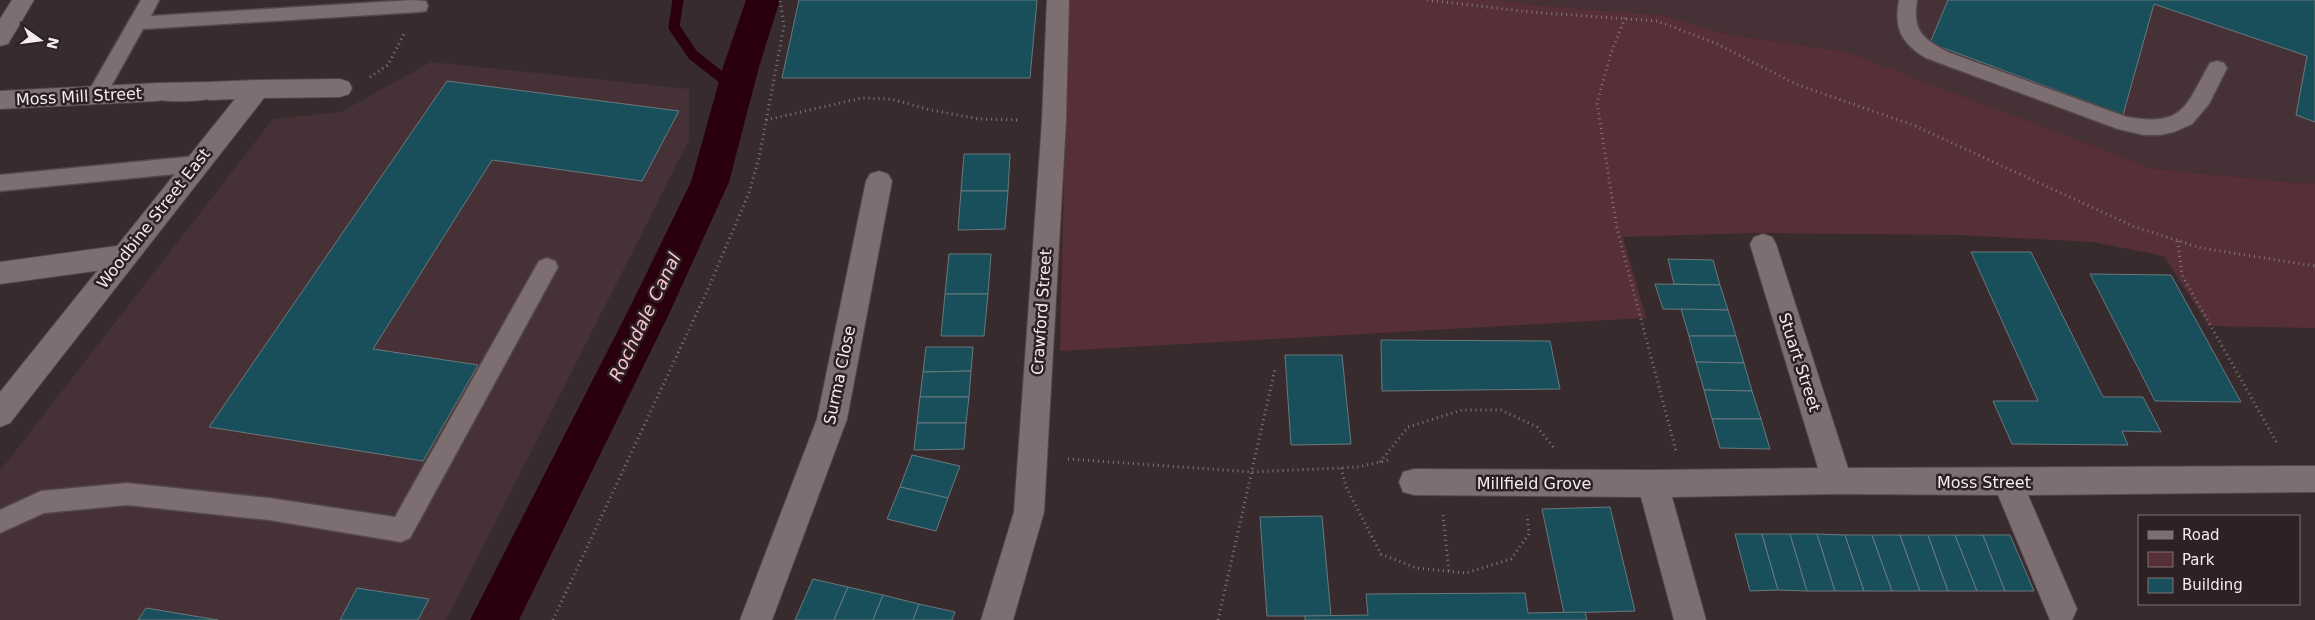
<svg xmlns="http://www.w3.org/2000/svg" width="2315" height="620" viewBox="0 0 2315 620" font-family="'DejaVu Sans',sans-serif">
  <style>
    .built { fill: #463236 }
    .green { fill: #562f38 }
    .lines { fill: none; stroke-linecap: round; stroke-linejoin: round }
    .stream { stroke: #2a000e; stroke-width: 11 }
    .canal { fill: #2a000e; fill-rule: evenodd }
    .building { fill: #194f5b; stroke: #69787c }
    .service-casing { stroke: #524749; stroke-width: 3 }
    .pedestrian-casing { stroke: #524749; stroke-width: 2 }
    .minor-casing { stroke: #524749; stroke-width: 2 }
    .path { stroke: #827779; stroke-width: 3; stroke-dasharray: 1 4; stroke-linecap: butt }
    .service { fill: #7d6e71; fill-rule: evenodd }
    .pedestrian { fill: #7d6e71; fill-rule: evenodd }
    .minor { fill: #7d6e71; fill-rule: evenodd }
    .labels { text-anchor: middle; stroke-width: 5; stroke-linejoin: round; paint-order: stroke }
    .street-label { font-size: 16px; fill: #f5ecee; stroke: #2d2123 }
    .water-label { font-size: 18px; font-style: italic; fill: #f9c3ce; stroke: #2d2123 }
  </style>
  <rect width="100%" height="100%" fill="#372b2d"/>
  <g class="built">
    <polygon points="1493,0 2315,0 2315,183 2297,183 2154,169 1847,52 1726,34 1661,15 1532,5"/>
    <polygon points="431,62 689,89 689,140 446,620 0,620 0,471 273,119 341,112"/>
  </g>
  <polygon class="green" points="1068,0 1493,0 1532,5 1661,15 1726,34 1847,52 2154,169 2297,183 2315,183 2315,328 2209,326 2164,256 2093,242 1958,235 1754,233 1623,237 1646,318 1060,351"/>
  <g class="lines">
    <polyline class="stream" points="678,0 674,27 693,55 735,88"/>
    <polygon class="canal" points="746,0 780,0 759,67 729,182 669,314 519,620 470,620 629,309 691,182 723,67"/>
  </g>
  <g class="building">
    <polygon points="799,0 1037,0 1030,78 782,78"/>
    <polygon points="1948,0 2315,0 2315,122 2296,115 2307,56 2154,4 2123,115 1930,43"/>
    <polygon points="447,81 679,111 642,181 492,160 373,349 478,365 423,461 209,427"/>
    <polygon points="964,154 1010,154 1008,191 961,191"/>
    <polygon points="961,191 1008,191 1005,229 958,230"/>
    <polygon points="1971,252 2031,252 2103,397 2143,397 2161,432 2122,431 2128,445 2012,444 1993,401 2038,401"/>
    <polygon points="949,254 991,254 988,294 945,294"/>
    <polygon points="1668,259 1713,260 1720,285 1674,284"/>
    <polygon points="2090,274 2171,275 2241,402 2155,401"/>
    <polygon points="1655,284 1720,285 1728,310 1663,309"/>
    <polygon points="945,294 988,294 984,336 941,336"/>
    <polygon points="1681,309 1728,310 1736,336 1689,336"/>
    <polygon points="1689,336 1736,336 1744,363 1696,362"/>
    <polygon points="1381,340 1550,341 1560,389 1382,391"/>
    <polygon points="926,347 973,347 971,371 923,372"/>
    <polygon points="1285,355 1342,355 1351,444 1291,445"/>
    <polygon points="1696,362 1744,363 1752,391 1704,390"/>
    <polygon points="971,371 969,397 920,397 923,372"/>
    <polygon points="1704,390 1752,391 1761,419 1712,419"/>
    <polygon points="920,397 969,397 966,423 917,423"/>
    <polygon points="1712,419 1761,419 1770,449 1720,448"/>
    <polygon points="917,423 966,423 964,449 914,450"/>
    <polygon points="912,455 960,466 948,498 900,487"/>
    <polygon points="900,487 948,498 936,531 887,519"/>
    <polygon points="1610,507 1635,611 1564,613 1542,509"/>
    <polygon points="1322,516 1331,616 1267,616 1260,517"/>
    <polygon points="1735,534 1762,534 1778,590 1750,591"/>
    <polygon points="1762,534 1790,534 1807,591 1778,590"/>
    <polygon points="1790,534 1817,534 1835,591 1807,591"/>
    <polygon points="1817,534 1845,535 1864,591 1835,591"/>
    <polygon points="1845,535 1872,535 1892,591 1864,591"/>
    <polygon points="1872,535 1900,535 1920,591 1892,591"/>
    <polygon points="1900,535 1928,535 1948,591 1920,591"/>
    <polygon points="1928,535 1955,535 1977,591 1948,591"/>
    <polygon points="1955,535 1983,535 2005,591 1977,591"/>
    <polygon points="1983,535 2010,535 2034,591 2005,591"/>
    <polygon points="813,579 848,587 834,620 795,620"/>
    <polygon points="848,587 883,595 873,620 834,620"/>
    <polygon points="357,588 429,599 418,620 340,620"/>
    <polygon points="1525,593 1528,613 1585,612 1587,620 1305,620 1305,616 1368,615 1366,594"/>
    <polygon points="883,595 919,604 913,620 873,620"/>
    <polygon points="919,604 955,612 952,620 913,620"/>
    <polygon points="146,608 218,620 138,620"/>
  </g>
  <g class="lines">
    <g class="service-casing">
      <g id="service">
        <polygon points="141,0 159,0 151,16 412,0 426,1 428,6 426,11 419,12 143,29 104,99 97,101 90,99 87,94"/>
        <path d="M1899,0H1917C1912,32 1923,39 1950,53L2127,117C2185,127 2185,106 2210,63L2217,61L2224,63L2227,68L2209,104L2192,124L2174,132L2160,135H2144L2118,129L1926,58C1901,43 1894,29 1899,0Z"/>
        <polygon points="196,156 203,158 206,164 203,170 196,172 0,191 0,175"/>
        <polygon points="547,258 555,261 558,267 410,538 401,542 269,520 127,505 44,513 0,533 0,510 41,491 127,483 269,498 395,517 539,261"/>
      </g>
    </g>
    <g class="pedestrian-casing">
      <g id="pedestrian">
        <path d="M209,82L218,85L221,91L218,97C201,102 166,103 149,98L146,92L149,86L158,83Z"/>
        <polygon points="124,245 133,249 137,256 133,263 124,267 0,284 0,262"/>
      </g>
    </g>
    <g class="minor-casing">
      <g id="minor">
        <polygon points="12,0 34,0 8,44 0,46 0,19"/>
        <polygon points="1047,0 1069,0 1066,121 1044,512 1013,620 981,620 1014,512 1042,121"/>
        <polygon points="340,79 349,82 352,88 349,94 340,97 264,98 10,423 0,427 0,392 235,99 209,100 200,97 197,91 200,85 209,82 257,80"/>
        <polygon points="158,83 167,86 170,92 167,98 158,101 0,109 0,91"/>
        <polygon points="879,171 888,174 892,181 847,419 772,620 740,620 817,419 866,181 870,174"/>
        <polygon points="1763,234 1772,237 1776,244 1848,468 2315,466 2315,492 2028,495 2077,609 2072,620 2050,620 1998,495 1837,494 1672,497 1706,620 1674,620 1641,497 1414,495 1403,492 1399,482 1403,472 1414,469 1653,470 1818,468 1750,244 1754,237"/>
      </g>
    </g>
    <g class="path">
      <polyline points="1427,0 1530,12 1657,21 1715,43 1798,85 1913,125 2135,227 2201,248 2315,266"/>
      <polyline points="1625,18 1611,53 1597,103 1617,229 1676,451"/>
      <polyline points="370,77 388,65 404,34"/>
      <polyline points="766,120 862,98 891,99 931,110 979,119 1021,120"/>
      <polyline points="2178,241 2182,275 2278,445"/>
      <polyline points="1068,459 1252,472 1359,467 1388,460"/>
      <polyline points="1380,462 1408,427 1462,410 1501,410 1537,427 1555,449"/>
      <polyline points="1341,468 1346,487 1381,554 1416,568 1466,573 1511,559 1529,534 1527,515"/>
      <polyline points="1443,515 1449,571"/>
      <polyline points="553,620 708,289 749,193 759,158 784,26 780,0"/>
      <polyline points="1218,620 1275,369"/>
    </g>
    <use href="#service" class="service"/>
    <use href="#pedestrian" class="pedestrian"/>
    <use href="#minor" class="minor"/>
  </g>
  <g class="labels">
    <g class="street-label">
      <text transform="translate(79 96) rotate(-3)" y="6">Moss Mill Street</text>
      <text transform="translate(153 218) rotate(-52)" y="6">Woodbine Street East</text>
      <text transform="translate(1041 312) rotate(-86)" y="6">Crawford Street</text>
      <text transform="translate(1800 362) rotate(72)" y="6">Stuart Street</text>
      <text transform="translate(839 375) rotate(-78)" y="6">Surma Close</text>
      <text x="1984" y="488">Moss Street</text>
      <text x="1534" y="489">Millfield Grove</text>
    </g>
    <g class="water-label">
      <text transform="translate(645 317) rotate(-64)" y="6">Rochdale Canal</text>
    </g>
  </g>
  <rect x="2138" y="515" width="162" height="90" fill="#2d2123" stroke="#7d7274"/>
  <rect x="2148" y="531" width="25" height="8" fill="#7d6e71" stroke="#7d7274"/>
  <text x="2182" y="540" font-size="15" fill="#f5ecee">Road</text>
  <rect x="2148" y="552" width="25" height="15" fill="#562f38" stroke="#7d7274"/>
  <text x="2182" y="565" font-size="15" fill="#f5ecee">Park</text>
  <rect x="2148" y="578" width="25" height="15" fill="#194f5b" stroke="#7d7274"/>
  <text x="2182" y="590" font-size="15" fill="#f5ecee">Building</text>
  <g transform="translate(40 40) rotate(104)" stroke="#2d2123" stroke-width="4" paint-order="stroke">
  <path d="M0-4L9 19L0 12L-9 19Z" fill="#f5ecee"/>
  <text y="-8" font-size="14" font-weight="bold" text-anchor="middle" fill="#f5ecee">N</text>
  </g>
</svg>
